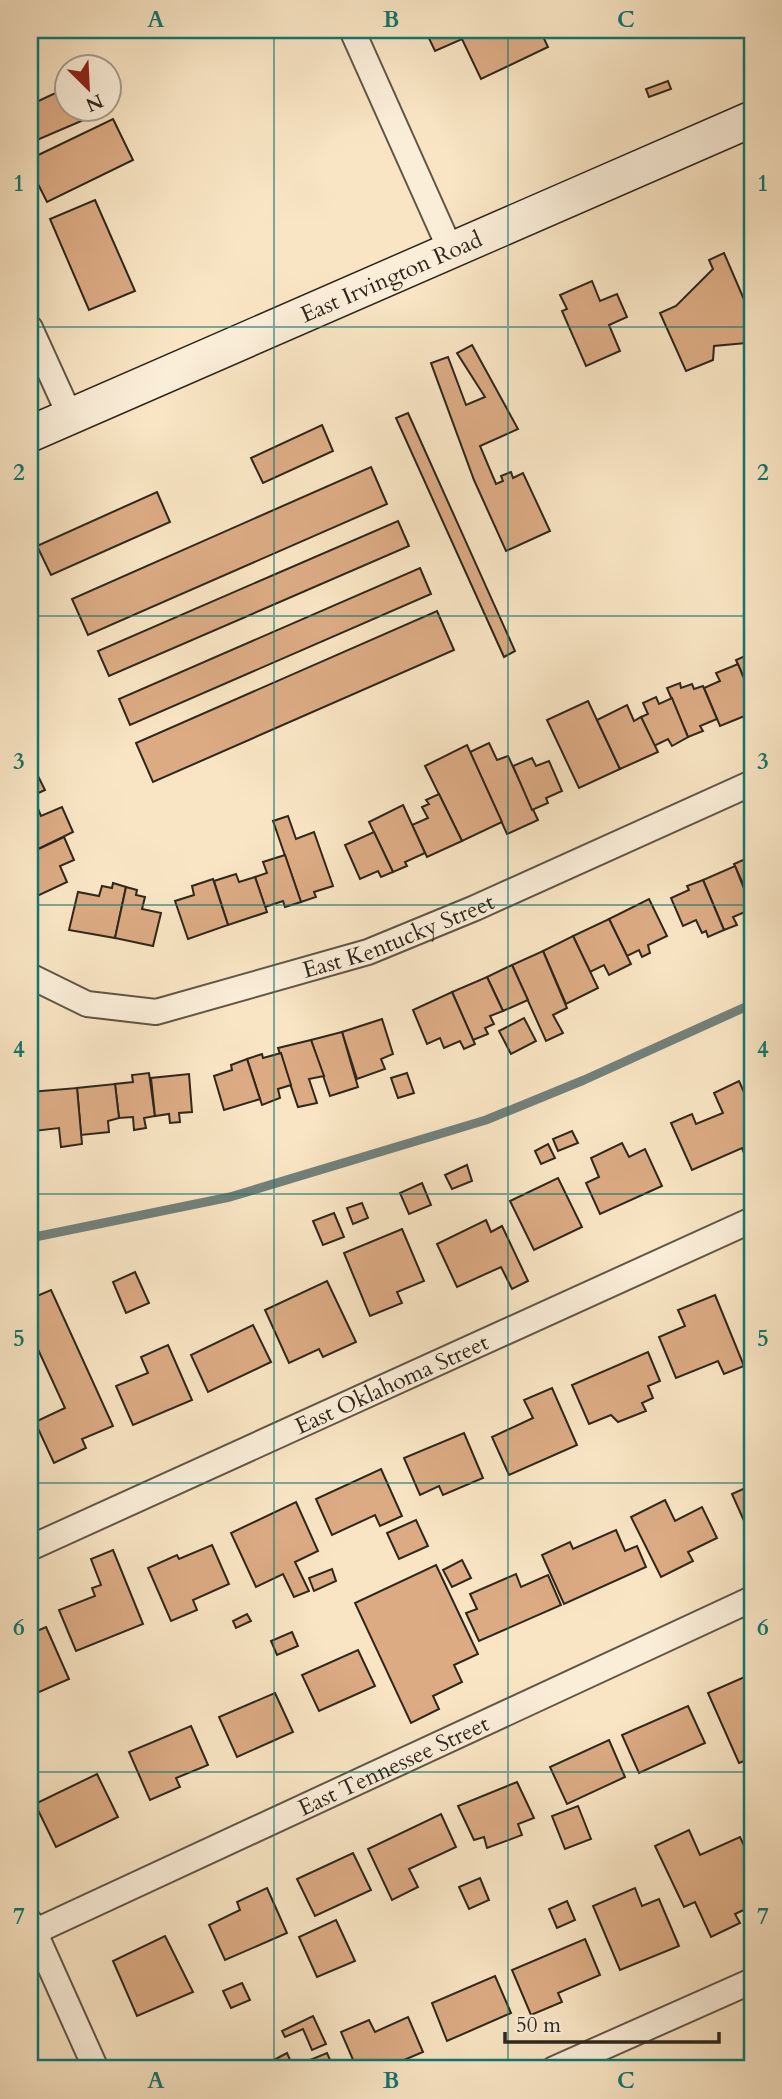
<svg xmlns="http://www.w3.org/2000/svg" width="782" height="2099" viewBox="0 0 782 2099" font-family="Cardo,serif">
  <style>
    .lines { fill: none; stroke-linecap: round; stroke-linejoin: round }
    .stream { stroke: #72817c; stroke-width: 9 }
    .building { fill: #dcab84; stroke: #2e271d; stroke-width: 2 }
    .street-casing { stroke: #615647; stroke-width: 28 }
    .secondary-casing { stroke: #2e271d; stroke-width: 38 }
    .street { stroke: #fbeed9; stroke-width: 24 }
    .secondary { stroke: #fbeed9; stroke-width: 35 }
    .grid { fill: none; stroke: #0f766e; stroke-width: 2; stroke-opacity: 0.55 }
    .labels { text-anchor: middle; stroke-width: 5; stroke-linejoin: round; paint-order: stroke }
    .street-label { font-size: 23px; fill: #2e271d; stroke: #fbeed9 }
    .neatline { fill: none; stroke: #0f766e; stroke-width: 2.5 }
    .grid-label { font-size: 23px; text-anchor: middle; font-weight: bold; fill: #0f766e }
  </style>
  <rect width="100%" height="100%" fill="#f9e5c4"/>
  <filter id="stains"><feTurbulence type="fractalNoise" baseFrequency=".00286" numOctaves="4"/><feColorMatrix values="0 0 0 0 .2 0 0 0 0 .09 0 0 0 0 .02 0 0 0 .5 -.17"/></filter>
  <radialGradient id="worn" r=".72"><stop offset=".6" stop-color="#630" stop-opacity="0"/><stop offset="1" stop-color="#630" stop-opacity=".3"/></radialGradient>
  <g class="lines">
    <polyline class="stream" points="30,1238 230,1197 486,1120 584,1080 752,1004"/>
  </g>
  <g class="building">
    <polygon points="437,30 540,30 548,47 481,79 462,39 435,51 427,34"/>
    <polygon points="668,81 671,89 649,97 646,89"/>
    <polygon points="66,88 66,108 89,108 93,116 30,143 30,105"/>
    <polygon points="113,119 133,160 47,202 30,168 30,159"/>
    <polygon points="95,200 135,291 89,310 50,219"/>
    <polygon points="724,253 752,318 752,352 748,353 746,343 714,346 713,360 686,371 660,313 676,306 713,269 709,260"/>
    <polygon points="592,281 600,301 617,294 627,317 609,325 620,351 586,366 562,311 567,309 560,295"/>
    <polygon points="472,345 518,429 480,446 496,484 503,481 501,476 511,472 513,478 523,473 550,531 506,551 474,480 431,363 448,357 466,405 485,397 457,353"/>
    <polygon points="408,413 515,651 504,657 396,418"/>
    <polygon points="322,425 333,451 263,483 251,458"/>
    <polygon points="371,467 387,504 88,635 72,599"/>
    <polygon points="157,492 170,522 51,575 37,546"/>
    <polygon points="398,521 409,546 109,676 98,651"/>
    <polygon points="420,568 431,594 130,725 119,699"/>
    <polygon points="437,611 454,650 153,782 136,743"/>
    <polygon points="752,653 752,698 736,660"/>
    <polygon points="738,664 752,698 752,713 720,726 704,688 720,681 716,673"/>
    <polygon points="680,683 681,688 692,684 694,689 703,686 717,719 700,726 703,731 688,737 667,688"/>
    <polygon points="656,697 659,704 672,698 688,737 672,746 668,739 654,746 641,717 648,714 643,703"/>
    <polygon points="588,701 620,769 579,788 547,720"/>
    <polygon points="627,705 634,721 641,717 658,752 620,769 597,720"/>
    <polygon points="489,743 497,760 508,756 538,820 507,834 470,752"/>
    <polygon points="467,745 502,822 462,841 425,766"/>
    <polygon points="532,758 536,766 549,761 562,791 546,798 548,803 532,810 513,766"/>
    <polygon points="33,766 45,790 30,797 30,767"/>
    <polygon points="439,794 462,841 427,857 412,825 428,818 422,807 429,804 426,800"/>
    <polygon points="36,804 41,816 62,807 73,832 30,853 30,807"/>
    <polygon points="403,805 425,853 405,862 407,866 393,872 369,822"/>
    <polygon points="288,816 296,839 314,832 333,886 314,892 316,897 301,902 273,821"/>
    <polygon points="374,832 393,872 381,877 378,871 360,879 345,845"/>
    <polygon points="64,837 74,860 60,866 67,882 33,898 30,891 30,853"/>
    <polygon points="285,855 301,902 285,907 283,901 265,907 255,877 267,873 263,862"/>
    <polygon points="752,856 752,895 749,897 734,864"/>
    <polygon points="735,866 752,909 733,917 737,925 724,930 703,880"/>
    <polygon points="236,874 239,882 255,877 267,912 228,925 214,881"/>
    <polygon points="213,879 228,925 188,939 175,901 194,895 192,886"/>
    <polygon points="703,880 724,930 708,937 706,931 702,933 696,920 683,926 671,898 689,890 687,886"/>
    <polygon points="113,883 126,887 115,938 69,930 78,892 99,896 102,886 112,888"/>
    <polygon points="126,887 137,890 136,895 145,897 142,909 161,913 153,946 115,938"/>
    <polygon points="649,899 667,936 648,945 650,953 642,957 639,950 627,956 609,919"/>
    <polygon points="609,919 631,964 609,975 604,965 590,972 573,936"/>
    <polygon points="573,936 598,988 566,1004 543,951"/>
    <polygon points="543,951 567,1008 553,1015 563,1033 546,1041 512,965"/>
    <polygon points="512,965 528,1000 503,1011 487,977"/>
    <polygon points="487,977 503,1011 490,1016 494,1024 485,1028 488,1034 473,1040 452,992"/>
    <polygon points="452,992 475,1044 464,1049 460,1041 444,1048 440,1038 427,1044 413,1010"/>
    <polygon points="524,1018 536,1041 511,1054 499,1031"/>
    <polygon points="382,1019 393,1054 381,1059 385,1069 357,1079 342,1032"/>
    <polygon points="342,1032 358,1087 330,1096 311,1040"/>
    <polygon points="311,1040 324,1076 309,1079 317,1103 298,1107 278,1048"/>
    <polygon points="281,1053 291,1085 278,1089 280,1098 262,1105 247,1059 262,1054 263,1058"/>
    <polygon points="247,1059 260,1099 224,1110 214,1076 232,1070 231,1065"/>
    <polygon points="149,1073 155,1116 144,1118 146,1128 134,1130 133,1117 119,1118 115,1084 133,1082 132,1075"/>
    <polygon points="407,1073 414,1093 398,1098 391,1078"/>
    <polygon points="189,1074 192,1112 179,1113 180,1122 170,1123 169,1114 155,1116 151,1078"/>
    <polygon points="739,1081 752,1110 752,1172 742,1148 692,1170 671,1123 692,1114 696,1124 723,1113 714,1093"/>
    <polygon points="115,1084 119,1118 108,1121 109,1132 81,1135 77,1088"/>
    <polygon points="77,1088 82,1144 61,1147 59,1128 34,1131 30,1092"/>
    <polygon points="572,1131 578,1143 558,1151 553,1139"/>
    <polygon points="622,1143 629,1157 645,1149 662,1186 600,1214 586,1183 599,1177 591,1158"/>
    <polygon points="548,1144 555,1158 541,1164 535,1151"/>
    <polygon points="467,1165 472,1181 452,1189 445,1175"/>
    <polygon points="558,1178 582,1227 534,1250 510,1201"/>
    <polygon points="422,1183 431,1205 409,1214 400,1193"/>
    <polygon points="362,1203 368,1218 353,1224 347,1208"/>
    <polygon points="334,1213 344,1237 323,1245 313,1221"/>
    <polygon points="486,1220 491,1232 502,1226 528,1281 512,1289 501,1267 457,1287 437,1244"/>
    <polygon points="402,1229 424,1281 397,1292 402,1303 370,1316 344,1253"/>
    <polygon points="135,1272 149,1303 126,1313 113,1282"/>
    <polygon points="327,1281 356,1342 323,1357 319,1349 289,1363 265,1310"/>
    <polygon points="51,1290 113,1426 82,1439 86,1448 54,1463 35,1422 65,1408 30,1332 30,1299"/>
    <polygon points="715,1295 744,1366 724,1374 718,1361 676,1378 659,1337 685,1326 678,1310"/>
    <polygon points="253,1325 271,1362 208,1392 191,1355"/>
    <polygon points="168,1345 192,1400 133,1425 116,1386 148,1373 141,1357"/>
    <polygon points="648,1352 660,1381 648,1386 653,1398 642,1403 646,1411 618,1422 611,1415 589,1424 572,1385"/>
    <polygon points="552,1388 577,1445 509,1475 492,1437 533,1418 524,1400"/>
    <polygon points="464,1433 483,1478 443,1495 439,1486 420,1495 404,1458"/>
    <polygon points="381,1469 402,1516 380,1526 375,1515 332,1535 316,1499"/>
    <polygon points="752,1485 752,1530 749,1532 732,1494"/>
    <polygon points="665,1500 675,1521 702,1507 717,1538 688,1552 693,1561 661,1577 631,1517"/>
    <polygon points="296,1502 318,1551 295,1562 309,1591 294,1597 283,1574 256,1587 231,1533"/>
    <polygon points="416,1520 428,1546 399,1559 387,1533"/>
    <polygon points="616,1530 625,1551 637,1546 646,1567 564,1604 542,1555 570,1542 573,1549"/>
    <polygon points="212,1545 229,1584 193,1600 197,1610 171,1621 148,1568 177,1555 179,1559"/>
    <polygon points="113,1550 143,1624 76,1651 59,1610 95,1596 92,1588 101,1585 91,1559"/>
    <polygon points="462,1560 471,1578 452,1587 443,1570"/>
    <polygon points="436,1565 478,1654 454,1665 462,1682 433,1696 439,1709 411,1723 355,1603"/>
    <polygon points="332,1569 336,1581 314,1591 309,1578"/>
    <polygon points="516,1574 521,1587 548,1575 561,1605 479,1641 466,1613 477,1609 470,1594"/>
    <polygon points="247,1614 251,1621 236,1628 233,1621"/>
    <polygon points="46,1627 69,1679 30,1696 30,1634"/>
    <polygon points="292,1632 298,1646 277,1655 271,1641"/>
    <polygon points="358,1650 375,1686 319,1711 302,1675"/>
    <polygon points="749,1675 752,1682 752,1758 739,1763 708,1693"/>
    <polygon points="275,1693 293,1732 237,1757 219,1717"/>
    <polygon points="688,1706 705,1743 639,1773 622,1735"/>
    <polygon points="191,1726 208,1765 176,1778 180,1787 150,1800 129,1752"/>
    <polygon points="609,1740 625,1777 567,1804 550,1767"/>
    <polygon points="97,1774 118,1817 56,1847 35,1804"/>
    <polygon points="517,1782 534,1818 518,1824 522,1835 487,1848 484,1837 474,1840 458,1806"/>
    <polygon points="578,1806 591,1839 565,1849 552,1816"/>
    <polygon points="441,1814 456,1847 409,1869 418,1887 392,1900 368,1849"/>
    <polygon points="689,1830 700,1855 740,1837 752,1863 752,1906 735,1914 740,1923 711,1937 695,1902 684,1907 655,1846"/>
    <polygon points="353,1853 371,1890 315,1916 297,1879"/>
    <polygon points="480,1878 489,1900 469,1909 459,1887"/>
    <polygon points="267,1888 287,1933 225,1960 209,1925 240,1910 237,1902"/>
    <polygon points="635,1888 642,1906 659,1899 679,1946 620,1970 593,1906"/>
    <polygon points="567,1901 575,1920 557,1928 549,1909"/>
    <polygon points="336,1920 355,1961 317,1977 299,1937"/>
    <polygon points="165,1936 193,1992 137,2016 113,1961"/>
    <polygon points="585,1939 600,1975 558,1993 562,2002 531,2015 512,1970"/>
    <polygon points="495,1976 511,2013 447,2041 432,2003"/>
    <polygon points="242,1983 250,2000 231,2008 223,1991"/>
    <polygon points="313,2016 326,2044 312,2050 303,2029 285,2037 282,2031"/>
    <polygon points="408,2017 423,2052 392,2065 394,2069 357,2069 341,2032 369,2020 375,2032"/>
    <polygon points="287,2053 293,2067 327,2053 334,2069 257,2069"/>
  </g>
  <g class="lines">
    <g class="street-casing">
      <g id="street">
        <polyline points="352,30 451,251"/>
        <polyline points="30,328 70,416"/>
        <path id="s1" d="M30,976L87,1004L156,1012L368,952L475,908L752,783"/>
        <path id="s2" d="M30,1548L752,1220"/>
        <polyline points="30,1922 96,2069"/>
        <path id="s3" d="M34,1932L752,1599"/>
        <polyline points="554,2069 752,1981"/>
      </g>
    </g>
    <g class="secondary-casing">
      <g id="secondary">
        <path id="s4" d="M30,434L752,119"/>
      </g>
    </g>
    <use href="#street" class="street"/>
    <use href="#secondary" class="secondary"/>
  </g>
  <path class="grid" d="M274,30V2069M508,30V2069M30,327H752M30,616H752M30,905H752M30,1194H752M30,1483H752M30,1772H752"/>
  <g class="labels">
    <g class="street-label">
      <text dy="8" stroke="none"><textPath href="#s4" startOffset="394">East Irvington Road</textPath></text>
      <text dy="8" stroke="none"><textPath href="#s1" startOffset="387">East Kentucky Street</textPath></text>
      <text dy="8" stroke="none"><textPath href="#s2" startOffset="397">East Oklahoma Street</textPath></text>
      <text dy="8" stroke="none"><textPath href="#s3" startOffset="396">East Tennessee Street</textPath></text>
    </g>
  </g>
  <rect width="782" height="2099" fill="none" stroke="#f9e5c4" stroke-width="77"/>
  <g transform="translate(88 88) rotate(156)"><circle r="33" fill="#fbeed9" stroke="#a99e8e" stroke-width="2"/>
  <path d="M0-5L12 26L0 18L-12 26Z" fill="#8f2418"/>
  <text y="-10" font-size="19" font-weight="bold" text-anchor="middle" fill="#2e271d">N</text>
  </g>
  <path d="M505 2032v10h214v-10" fill="none" stroke="#2e271d" stroke-width="3.5"/>
  <text x="516" y="2032" font-size="21" fill="#2e271d" stroke="#fbeed9" stroke-width="5" paint-order="stroke">50 m</text>
  <rect x="38" y="38" width="706" height="2022" class="neatline"/>
  <g class="grid-label">
    <text x="156" y="27">A</text>
    <text x="391" y="27">B</text>
    <text x="626" y="27">C</text>
    <text x="19" y="191">1</text>
    <text x="763" y="191">1</text>
    <text x="19" y="480">2</text>
    <text x="763" y="480">2</text>
    <text x="19" y="769">3</text>
    <text x="763" y="769">3</text>
    <text x="19" y="1057">4</text>
    <text x="763" y="1057">4</text>
    <text x="19" y="1346">5</text>
    <text x="763" y="1346">5</text>
    <text x="19" y="1635">6</text>
    <text x="763" y="1635">6</text>
    <text x="19" y="1924">7</text>
    <text x="763" y="1924">7</text>
    <text x="156" y="2088">A</text>
    <text x="391" y="2088">B</text>
    <text x="626" y="2088">C</text>
  </g>
  <rect width="100%" height="100%" filter="url(#stains)"/>
  <rect width="100%" height="100%" fill="url(#worn)"/>
</svg>
